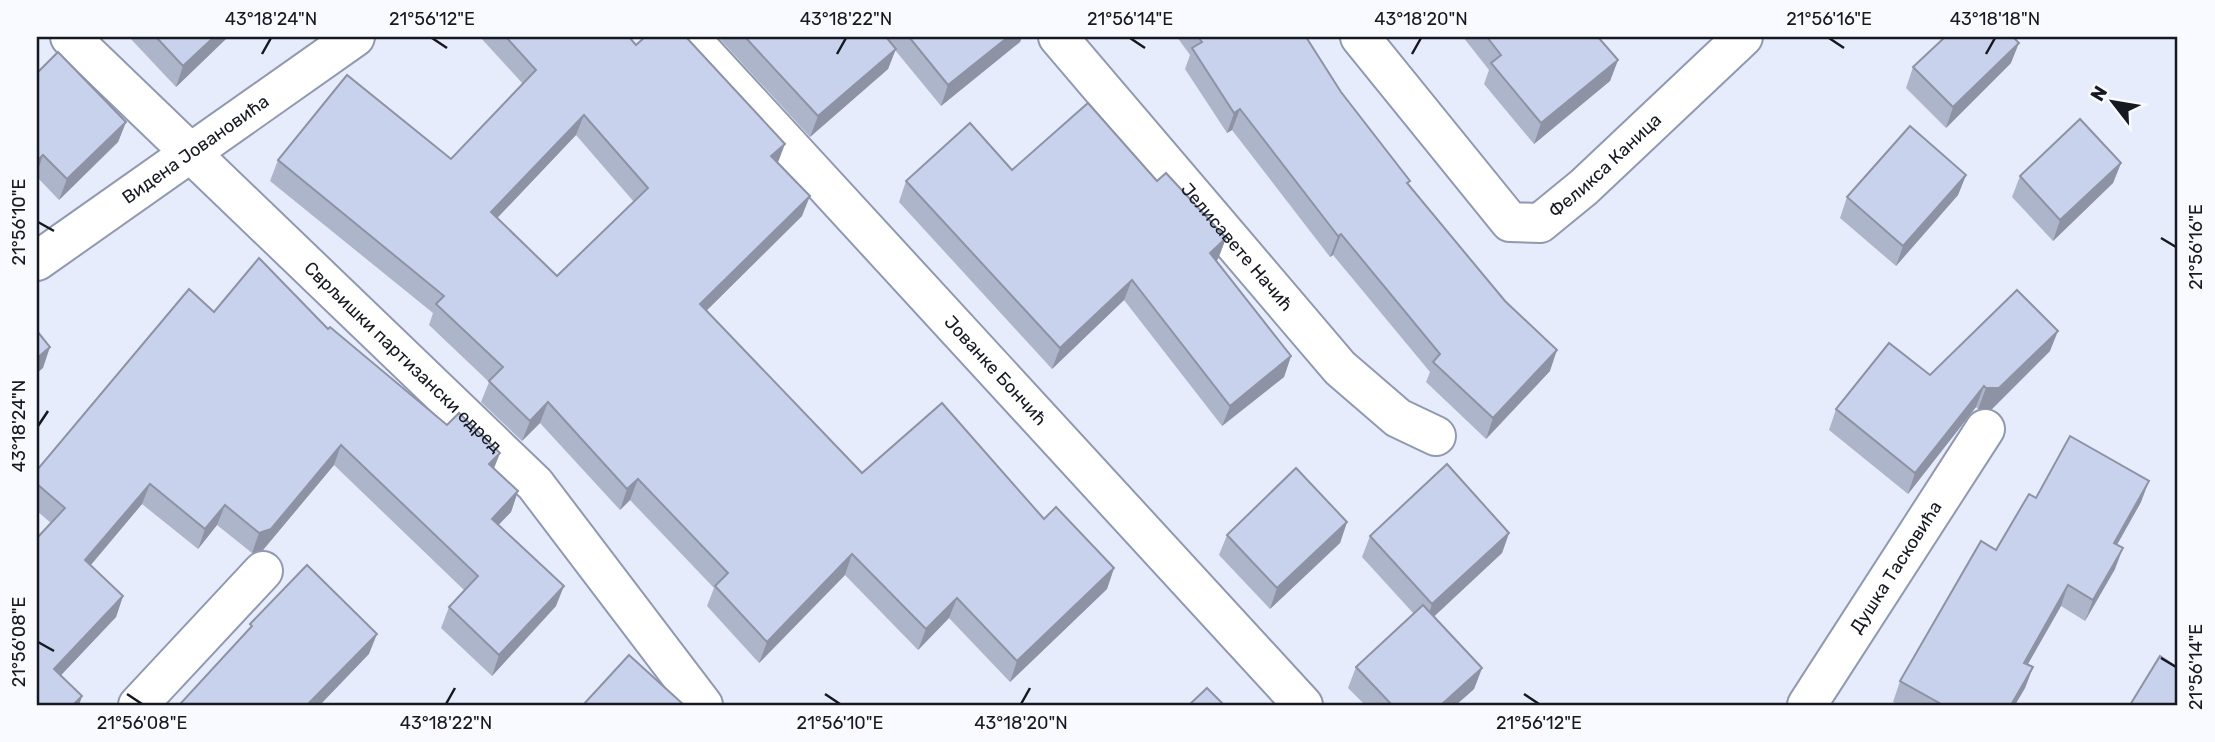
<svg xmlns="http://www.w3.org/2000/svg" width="2215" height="742" viewBox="0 0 2215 742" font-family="Rubik,sans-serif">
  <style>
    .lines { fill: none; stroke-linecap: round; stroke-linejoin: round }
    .minor-casing { stroke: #9199b1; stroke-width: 42 }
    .minor { stroke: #fff; stroke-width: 38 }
    .wall { fill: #adb5cb; fill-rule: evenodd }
    .shaded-wall { fill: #8d93a5 }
    .building { fill: #c9d2ec; stroke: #8d93a5; stroke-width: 2; fill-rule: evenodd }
    .ticks { fill: none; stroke: #161922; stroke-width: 2.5 }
    .labels { text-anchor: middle; stroke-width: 6; stroke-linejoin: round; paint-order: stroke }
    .street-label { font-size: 18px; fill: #161922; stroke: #f8faff }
    .neatline { fill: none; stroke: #161922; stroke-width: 2.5 }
    .ticks-label { font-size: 18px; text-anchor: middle; fill: #161922 }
  </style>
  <rect width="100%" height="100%" fill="#e7ecfc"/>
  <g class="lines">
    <g class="minor-casing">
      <g id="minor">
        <path id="s1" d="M70,37L535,484L703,705"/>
        <path id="s2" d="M689,37L1303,705"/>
        <path id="s3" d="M1058,37L1340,368L1398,418L1436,436"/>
        <path id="s4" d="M1360,37L1510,222L1540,223L1584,187L1743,37"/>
        <path id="s5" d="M37,261L355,37"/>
        <polyline points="138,705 263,571"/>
        <path id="s6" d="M1807,705L1985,429"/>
      </g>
    </g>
    <use href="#minor" class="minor"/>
  </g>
  <g class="wall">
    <polygon points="129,37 228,37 176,87"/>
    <path d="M480,37H629L636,45L778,163L802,216L706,311L862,473L1044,519L1114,568L1107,589L1010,682L949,618L918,650L845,575L759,663L707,606L714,588L630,500L620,510L540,423L522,441L481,402L489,382L429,325L433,313L270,181L278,160L451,159L523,84ZM576,135L634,202L557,276L497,218Z"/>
    <polygon points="718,37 1022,37 1020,42 941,106 895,50 888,69 810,137"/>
    <polygon points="1177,37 1306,37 1341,92 1409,185 1550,371 1486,439 1426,382 1430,372 1333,255 1330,257 1232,130 1227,133 1185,69 1190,55"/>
    <polygon points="1463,37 1598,37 1618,60 1610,81 1534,144 1484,84 1489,70"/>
    <polygon points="2011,63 1946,128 1906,88 1913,67"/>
    <polygon points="37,73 126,122 118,142 59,200 37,177"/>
    <polygon points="2121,163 2113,183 2053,241 2012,197 2020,176"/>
    <polygon points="1012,170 1157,181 1226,238 1218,259 1216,261 1291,356 1284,377 1222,426 1124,300 1052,369 899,202 906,181"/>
    <polygon points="1966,175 1958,195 1896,266 1840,218 1847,197"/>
    <polygon points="214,312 328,329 447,425 500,453 494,468 518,491 511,512 498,525 556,606 492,676 441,628 449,607 464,590 334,465 263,550 252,553 217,525 198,549 142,504 91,565 123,596 116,617 61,675 82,696 79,705 37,705 51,523 37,511 37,470"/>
    <polygon points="2050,351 1992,409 1978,409 1976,407 1908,494 1829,430 1836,409 1930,375"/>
    <polygon points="2036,498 2141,502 2117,545 2115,569 2085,621 2061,606 2028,664 2033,667 2025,688 2015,705 1899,705 1893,702 1900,681 1996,550"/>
    <polygon points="1347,522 1340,543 1270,609 1219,555 1227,535"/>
    <polygon points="1509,533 1502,553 1434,616 1482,668 1474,689 1456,705 1365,705 1348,688 1356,667 1414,614 1362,557 1370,536"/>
  </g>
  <g class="shaded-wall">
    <polygon points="214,37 228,37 176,87 183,66"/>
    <polygon points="1008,37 1022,37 1020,42 941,106 948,85"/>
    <polygon points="2019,43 2011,63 1946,128 1953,107"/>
    <polygon points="896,49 888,69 810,137 818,116"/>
    <polygon points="1618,60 1610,81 1534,144 1541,123"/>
    <polygon points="1240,109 1232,130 1227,133 1234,113"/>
    <polygon points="584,115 576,135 483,233 491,212"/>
    <polygon points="126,122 118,142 59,200 67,179"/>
    <polygon points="785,144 777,165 771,156"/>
    <polygon points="43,155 37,173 37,161"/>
    <polygon points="2121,163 2113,183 2053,241 2060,220"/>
    <polygon points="1966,175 1958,195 1896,266 1903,246"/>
    <polygon points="810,196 802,216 692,325 700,304"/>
    <polygon points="1341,234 1333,255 1330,257 1338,236"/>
    <polygon points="1226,238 1218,259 1202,274 1210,253"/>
    <polygon points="1132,280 1124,300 1052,369 1060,348"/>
    <polygon points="2058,331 2050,351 1992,409 1978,409 1986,388"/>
    <polygon points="50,347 43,368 37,373 37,358"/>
    <polygon points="1557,350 1550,371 1486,439 1493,418"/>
    <polygon points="1291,356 1284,377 1222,426 1230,406"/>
    <polygon points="1984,386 1976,407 1908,494 1915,473"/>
    <polygon points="548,402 540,423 522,441 530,421"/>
    <polygon points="341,445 334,465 263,550 252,553 259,533"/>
    <polygon points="500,453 492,473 489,464"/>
    <polygon points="638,479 630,500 620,510 627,489"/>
    <polygon points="2149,481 2141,502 2106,564 2114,543"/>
    <polygon points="150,484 142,504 78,580 85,560"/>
    <polygon points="518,491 511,512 484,540 492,519"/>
    <polygon points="225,505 217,525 198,549 205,529"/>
    <polygon points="1347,522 1340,543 1270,609 1277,588"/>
    <polygon points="1509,533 1502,553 1425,625 1432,604"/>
    <polygon points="2123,548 2115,569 2085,621 2093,600"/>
    <polygon points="852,554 845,575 759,663 767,642"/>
    <polygon points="1114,568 1107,589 1010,682 1017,661"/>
    <polygon points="2068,585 2061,606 2017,683 2024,663"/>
    <polygon points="564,586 556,606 492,676 499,655"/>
    <polygon points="123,596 116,617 47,690 54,669"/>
    <polygon points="957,598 949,618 918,650 926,629"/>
    <polygon points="377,634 369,654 320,705 307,705"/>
    <polygon points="2033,667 2025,688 2015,705 2011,705"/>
    <polygon points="1482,668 1474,689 1456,705 1441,705"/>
    <polygon points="82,696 79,705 73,705"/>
  </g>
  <g class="building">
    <polygon points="156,37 214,37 183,66"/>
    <path d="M506,37H629L636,45L645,37H686L785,144L771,156L810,196L700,304L862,473L942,403L1044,519L1056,507L1114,568L1017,661L957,598L926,629L852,554L767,642L715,586L728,573L638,479L627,489L548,402L530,421L489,381L503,367L436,304L444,296L278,160L347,75L451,159L536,70ZM584,115L648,188L557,276L491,212Z"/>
    <polygon points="745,37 886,37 896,49 818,116"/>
    <polygon points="909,37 1008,37 948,85"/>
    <polygon points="1198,37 1306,37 1341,92 1410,181 1407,183 1505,301 1557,350 1493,418 1433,362 1440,354 1341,234 1338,236 1240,109 1234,113 1192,48 1202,42"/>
    <polygon points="1487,37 1598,37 1618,60 1541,123 1491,63 1501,55"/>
    <polygon points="1945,37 2013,37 2019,43 1953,107 1913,67"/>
    <polygon points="58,52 126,122 67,179 43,155 37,161 37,73"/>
    <polygon points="1088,103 1157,181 1166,173 1226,238 1210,253 1291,356 1230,406 1132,280 1060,348 906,181 970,123 1012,170"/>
    <polygon points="2080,119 2121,163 2060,220 2020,176"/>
    <polygon points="1910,126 1966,175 1903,246 1847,197"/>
    <polygon points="259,258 328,329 330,327 447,425 459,413 500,453 489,464 518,491 492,519 564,586 499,655 449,607 478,576 341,445 271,529 259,533 225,505 205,529 150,484 85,560 123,596 54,669 82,696 73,705 37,705 37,538 65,508 37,484 37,470 189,289 214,312"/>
    <polygon points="2017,290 2058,331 1999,388 1986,388 1984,386 1915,473 1836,409 1889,343 1930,375"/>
    <polygon points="37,331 50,347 37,358"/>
    <polygon points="2070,436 2149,481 2114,543 2123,548 2093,600 2068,585 2024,663 2033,667 2011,705 1943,705 1900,681 1981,541 1996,550 2029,494 2036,498"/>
    <polygon points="1447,464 1509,533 1432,604 1370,536"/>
    <polygon points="1296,468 1347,522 1277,588 1227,535"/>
    <polygon points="307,565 377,634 307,705 184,705 181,703 252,626 250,624"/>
    <polygon points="1423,605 1482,668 1441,705 1392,705 1356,667"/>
    <polygon points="629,655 684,705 583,705"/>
    <polygon points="2160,656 2178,668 2178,705 2130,705"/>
    <polygon points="1207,688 1224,705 1189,705"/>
  </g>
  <path class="ticks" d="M432,38L447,48M1130,38L1145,48M1829,38L1844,48M262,54L271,38M837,54L846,38M1412,54L1421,38M1986,54L1995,38M38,222L54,231M2161,238L2176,247M38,426L48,411M38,642L54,651M2161,658L2176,667M127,694L142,704M825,694L840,704M1524,694L1539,704M446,704L455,688M1021,704L1030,688"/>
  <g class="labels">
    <g class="street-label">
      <text dy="6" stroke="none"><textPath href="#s5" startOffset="194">Видена Јовановића</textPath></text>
      <text dy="6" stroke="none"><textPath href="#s4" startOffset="355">Феликса Каница</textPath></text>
      <text dy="6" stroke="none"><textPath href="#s3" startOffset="276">Јелисавете Начић</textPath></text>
      <text dy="6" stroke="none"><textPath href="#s1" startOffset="462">Сврљишки партизански одред</textPath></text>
      <text dy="6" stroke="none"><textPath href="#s2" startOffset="453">Јованке Бончић</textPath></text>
      <text dy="6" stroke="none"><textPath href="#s6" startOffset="164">Душка Тасковића</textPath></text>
    </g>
  </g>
  <rect width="2215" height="742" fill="none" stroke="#f8faff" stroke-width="77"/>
  <g transform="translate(2113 102) rotate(301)" stroke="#f8faff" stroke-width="5" paint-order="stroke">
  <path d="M0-5L12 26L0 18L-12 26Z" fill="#161922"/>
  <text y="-10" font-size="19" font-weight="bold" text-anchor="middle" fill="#161922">N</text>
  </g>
  <rect x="38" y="38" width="2138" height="666" class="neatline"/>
  <g class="ticks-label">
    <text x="271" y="25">43°18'24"N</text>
    <text x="432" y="25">21°56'12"E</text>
    <text x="846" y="25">43°18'22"N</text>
    <text x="1130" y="25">21°56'14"E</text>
    <text x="1421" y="25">43°18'20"N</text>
    <text x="1829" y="25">21°56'16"E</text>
    <text x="1995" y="25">43°18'18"N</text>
    <text transform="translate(19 222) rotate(-90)" y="6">21°56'10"E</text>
    <text transform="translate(2196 247) rotate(-90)" y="6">21°56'16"E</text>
    <text transform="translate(19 426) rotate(-90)" y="6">43°18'24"N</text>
    <text transform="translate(19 642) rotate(-90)" y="6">21°56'08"E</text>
    <text transform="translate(2196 667) rotate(-90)" y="6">21°56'14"E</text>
    <text x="142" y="729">21°56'08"E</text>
    <text x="446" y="729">43°18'22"N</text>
    <text x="840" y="729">21°56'10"E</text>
    <text x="1021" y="729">43°18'20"N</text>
    <text x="1539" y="729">21°56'12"E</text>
  </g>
</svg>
